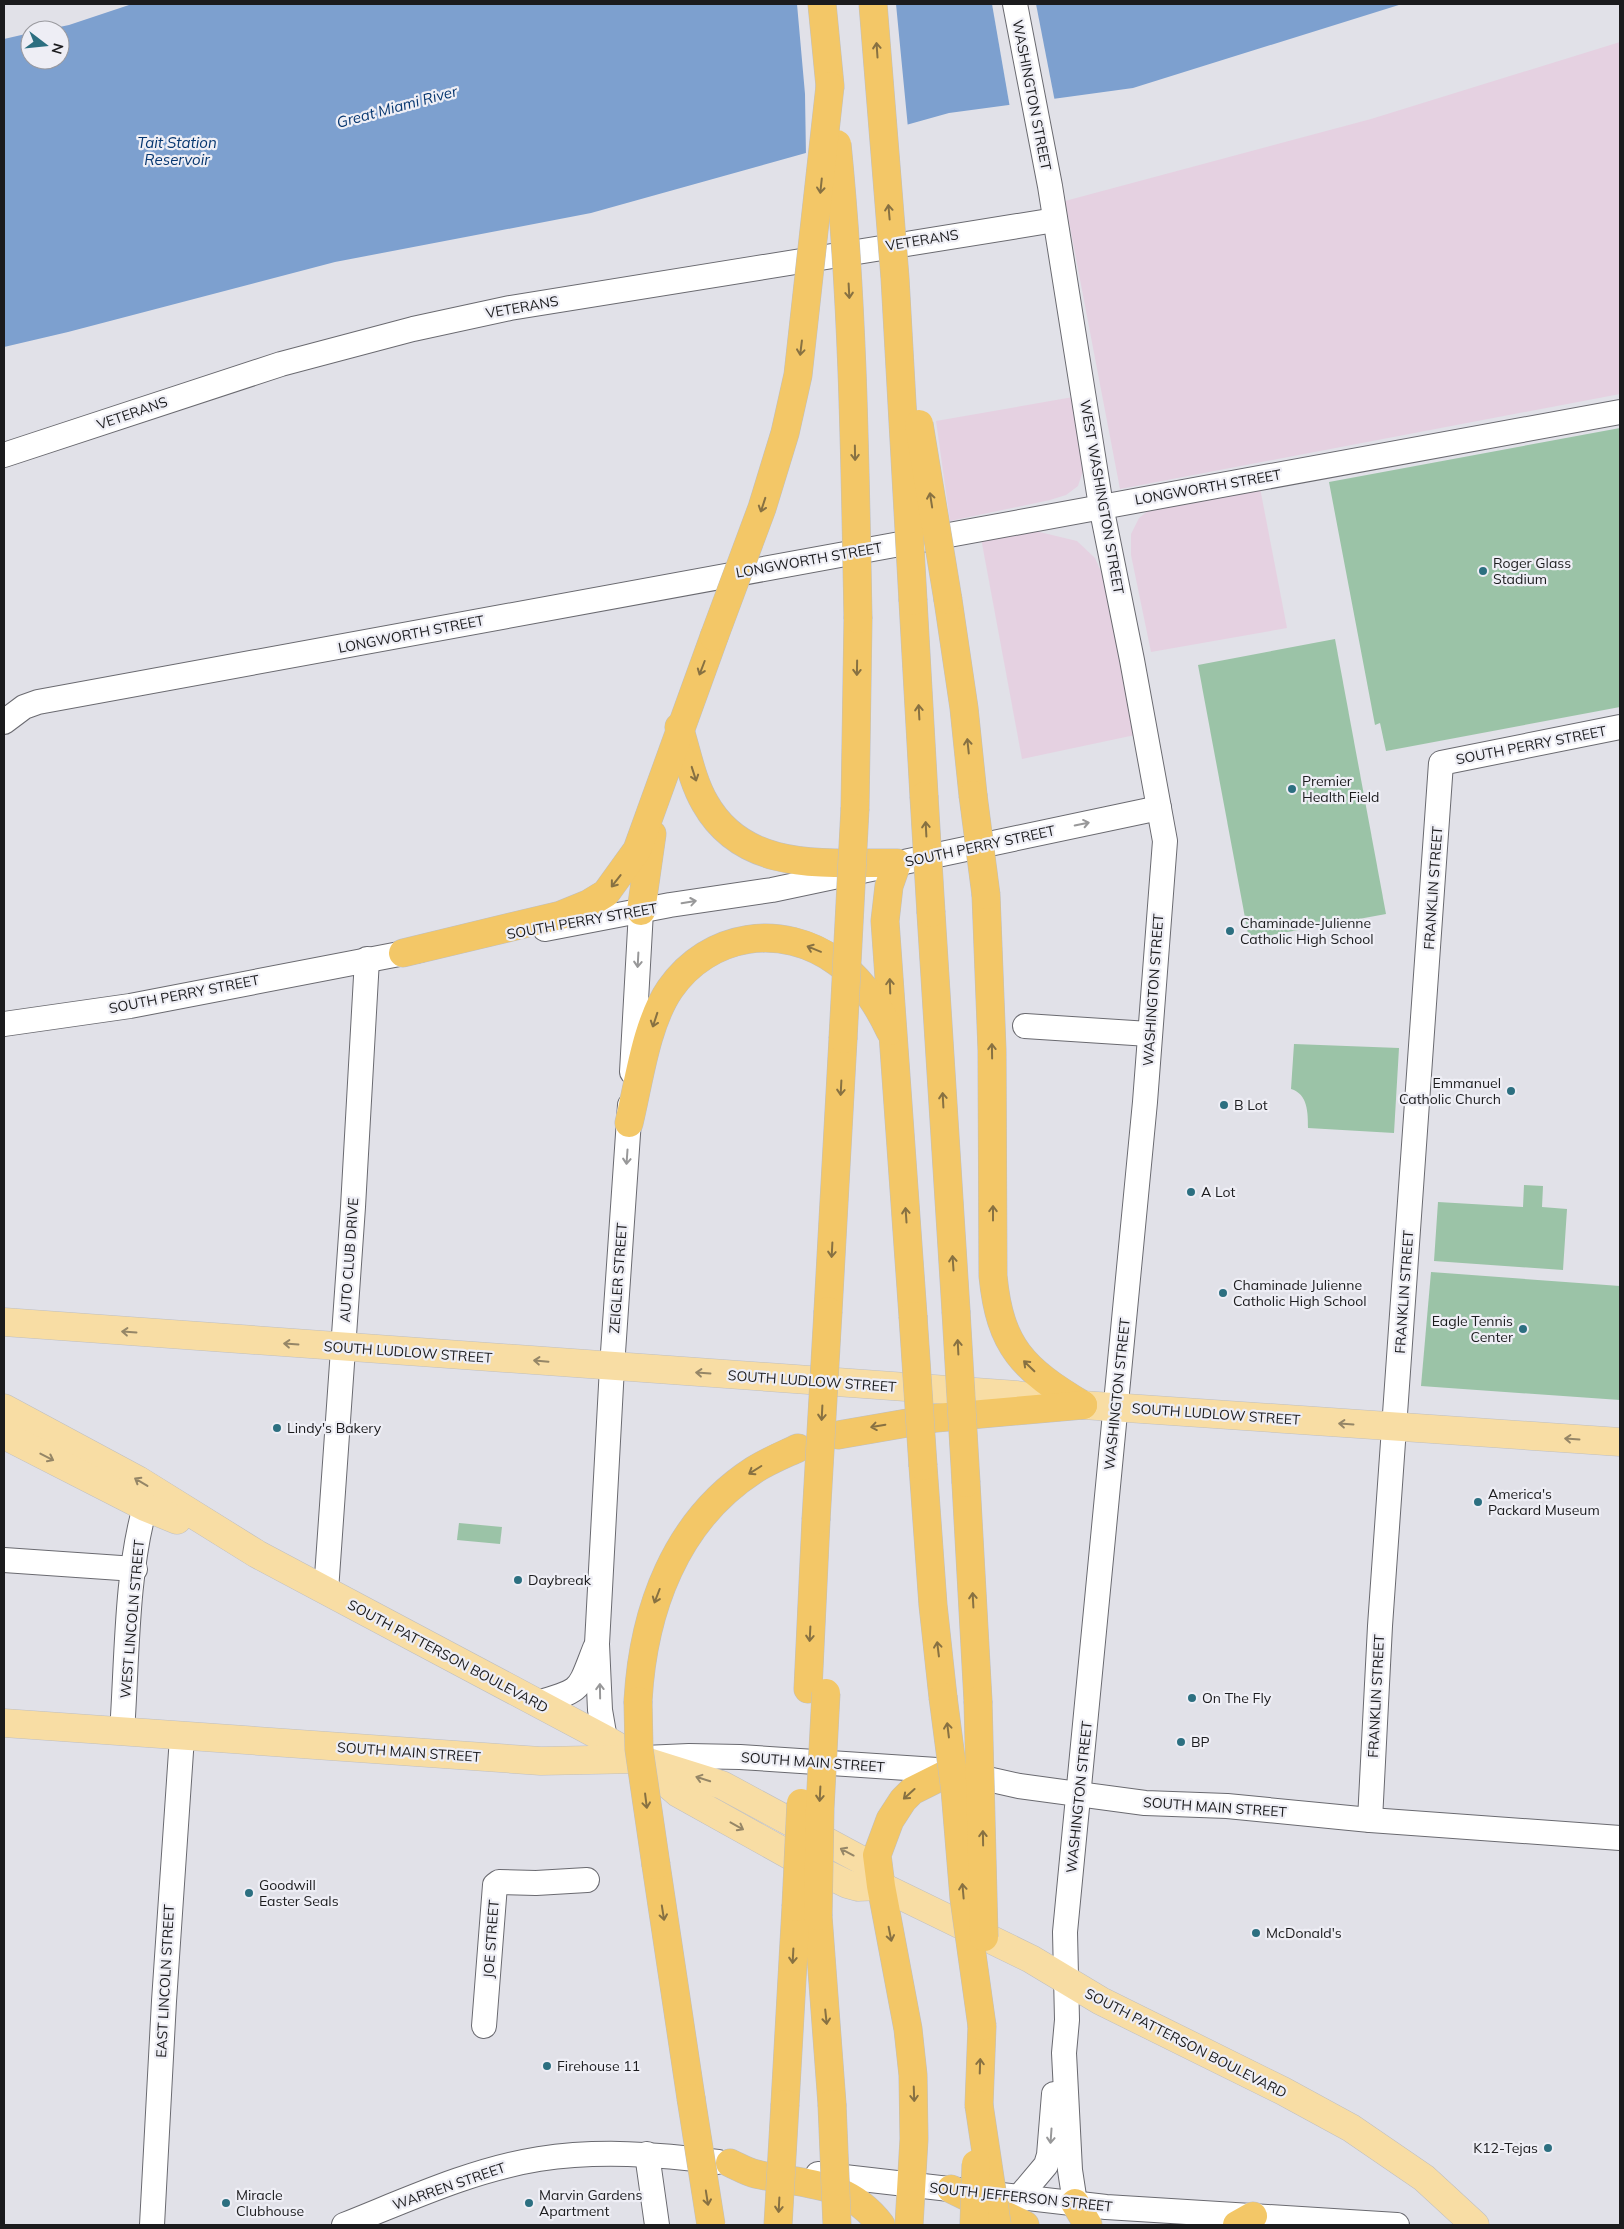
<svg xmlns="http://www.w3.org/2000/svg" width="1624" height="2229" viewBox="0 0 1624 2229" font-family="Mulish,sans-serif">
  <style>
    .industrial { fill: #e5d1e1 }
    .green { fill: #9bc3a7 }
    .water { fill: #7da0cf }
    .pier { fill: #e1e1e8 }
    .lines { fill: none; stroke-linecap: round; stroke-linejoin: round }
    .minor-casing { stroke: #6a6a70; stroke-width: 26 }
    .major-casing { stroke: #bfbfc0; stroke-width: 29 }
    .highway-casing { stroke: #bfbfc0; stroke-width: 29 }
    .minor { stroke: #fff; stroke-width: 24 }
    .major { stroke: #f8dda4; stroke-width: 28 }
    .highway { stroke: #f3c767; stroke-width: 28 }
    .highway-bridge-casing { stroke: #bfbfc0; stroke-width: 29; stroke-linecap: butt }
    .highway-bridge { stroke: #f3c767; stroke-width: 28 }
    .oneway { stroke: #877142 }
    .oneway2 { stroke: #989899 }
    .oneway3 { stroke: #958667 }
    .poi-dot { fill: #2c6f80; stroke: #eeeef5; stroke-width: 2 }
    .labels { text-anchor: middle; stroke-width: 4.5; stroke-linejoin: round; paint-order: stroke }
    .street-label { font-size: 14px; fill: #1b1b1d; stroke: #eeeef5 }
    .poi-label { font-size: 14px; fill: #1b1b1d; stroke: #eeeef5; text-anchor: start }
    .water-label { font-size: 15px; font-style: italic; fill: #06366f; stroke: #eeeef5 }
  </style>
  <rect width="100%" height="100%" fill="#e1e1e8"/>
  <g class="industrial">
    <polygon points="1620,42 1620,394 1120,489 1065,201 1371,119"/>
    <polygon points="1073,397 1084,459 1083,471 1078,486 1066,495 1050,500 950,521 936,421"/>
    <polygon points="1260,488 1287,628 1151,652 1131,555 1131,534 1139,518 1153,507"/>
    <polygon points="1031,530 1077,541 1095,558 1107,585 1135,735 1022,759 981,538"/>
  </g>
  <g class="green">
    <polygon points="1620,428 1620,707 1386,751 1380,723 1375,725 1329,482"/>
    <polygon points="1335,639 1386,914 1249,939 1198,665"/>
    <path d="M1294,1044L1399,1048L1394,1133L1308,1128C1308,1113 1308,1094 1291,1089Z"/>
    <polygon points="1524,1185 1543,1186 1542,1207 1567,1209 1563,1270 1434,1261 1438,1202 1523,1207"/>
    <polygon points="1431,1272 1620,1286 1620,1400 1421,1386"/>
    <polygon points="459,1523 502,1527 500,1544 457,1540"/>
  </g>
  <polygon class="water" points="132,4 1402,4 1133,88 949,113 591,213 335,262 68,332 4,347 4,39 30,33 30,60 60,60 60,30 45,30 69,25"/>
  <g class="pier">
    <polygon points="797,4 896,4 908,128 806,157 805,94"/>
    <polygon points="992,4 1036,4 1055,102 1010,108"/>
  </g>
  <g class="lines">
    <g class="minor-casing">
      <g id="minor">
        <polyline points="1015,4 1050,186 1101,506 1132,660 1165,841 1145,1102 1065,1932 1067,2020 1064,2053 1070,2170 1075,2203"/>
        <polyline points="4,455 281,364 413,329 510,308 1055,220"/>
        <polyline points="4,722 24,707 38,702 1620,412"/>
        <polyline points="545,929 670,905 772,890 1159,808"/>
        <polyline points="4,1024 130,1006 420,950"/>
        <polyline points="1025,1026 1149,1034"/>
        <polyline points="632,1072 641,911"/>
        <polyline points="4,1560 135,1569"/>
        <polyline points="326,1591 353,1207 367,959"/>
        <path d="M537,1703C583,1690 578,1691 595,1648"/>
        <path d="M122,1732C127,1662 126,1574 145,1507"/>
        <polyline points="605,1739 600,1710 597,1644 612,1367 630,1105"/>
        <polyline points="644,1758 689,1756 740,1757 952,1771 1019,1786 1145,1803 1227,1806 1370,1820 1620,1838"/>
        <polyline points="1370,1820 1380,1626 1441,763 1620,727"/>
        <polyline points="484,2026 495,1885 499,1882 536,1883 587,1880"/>
        <polyline points="647,2154 657,2225"/>
        <polyline points="818,2174 1106,2207 1397,2225"/>
        <polyline points="1019,2197 1046,2165 1049,2155 1054,2094"/>
        <polyline points="152,2225 164,2001 182,1737"/>
        <path d="M344,2225C407,2200 471,2170 539,2159C598,2150 658,2154 718,2162"/>
      </g>
    </g>
    <g class="major-casing">
      <g id="major">
        <polyline points="4,1322 1017,1395 1083,1405 1620,1442"/>
        <polyline points="4,1408 138,1480 257,1554 605,1739 639,1759 678,1793 800,1861 847,1884 858,1887 881,1886 1031,1959 1101,2001 1283,2091 1351,2128 1424,2178 1475,2225"/>
        <polyline points="4,1435 145,1507 177,1520"/>
        <polyline points="4,1723 541,1761 639,1759 722,1785 865,1862 881,1886"/>
      </g>
    </g>
    <g class="highway-casing">
      <g id="highway">
        <polyline points="822,4 830,86"/>
        <polyline points="948,600 964,708 973,795"/>
        <polyline points="913,601 924,796"/>
        <path d="M679,727C687,752 692,781 705,803C745,874 828,862 897,863L889,886L885,921L913,1316"/>
        <polyline points="855,808 858,619"/>
        <path d="M986,895L992,1050L993,1276C1000,1347 1023,1369 1083,1405"/>
        <polyline points="641,911 652,834"/>
        <polyline points="931,913 956,1311"/>
        <polyline points="403,953 561,915 588,904 606,893 637,850 714,637"/>
        <path d="M629,1123C639,1082 646,1024 670,989C709,933 782,922 837,962C861,979 878,1005 890,1031"/>
        <polyline points="828,1311 843,1039"/>
        <polyline points="838,1435 936,1418 1083,1405"/>
        <polyline points="923,1466 933,1605 943,1697"/>
        <polyline points="966,1483 978,1701"/>
        <polyline points="808,1689 816,1520"/>
        <path d="M638,1701C643,1611 675,1521 754,1470C768,1461 783,1455 798,1448"/>
        <polyline points="656,1865 691,2098"/>
        <polyline points="818,1916 832,2104"/>
        <polyline points="785,2104 796,1907"/>
        <polyline points="979,2105 982,2026"/>
        <path d="M730,2163C739,2167 747,2172 756,2174C804,2185 847,2180 881,2225"/>
        <polyline points="951,2189 1025,2225"/>
        <polyline points="1075,2203 1088,2225"/>
        <polyline points="909,2225 914,2139 913,2075 908,2029 881,1886 877,1855 890,1820 903,1800 912,1791 952,1771"/>
        <polyline points="1237,2225 1253,2216"/>
      </g>
    </g>
    <use href="#minor" class="minor"/>
    <use href="#major" class="major"/>
    <use href="#highway" class="highway"/>
    <g class="highway-bridge-casing">
      <g id="highway-bridge">
        <polyline points="873,4 895,278 913,601"/>
        <path d="M837,144C853,302 855,460 858,619"/>
        <polyline points="919,424 948,600"/>
        <polyline points="714,637 762,508 785,433 798,375 830,86"/>
        <polyline points="973,795 986,895"/>
        <polyline points="924,796 931,913"/>
        <polyline points="843,1039 855,808"/>
        <polyline points="956,1311 966,1483"/>
        <polyline points="913,1316 923,1466"/>
        <polyline points="816,1520 828,1311"/>
        <polyline points="943,1697 955,1789 964,1898 982,2026"/>
        <polyline points="638,1701 639,1749 656,1865"/>
        <polyline points="978,1701 984,1937"/>
        <polyline points="796,1907 801,1803"/>
        <polyline points="818,1916 820,1808 826,1693"/>
        <polyline points="691,2098 711,2225"/>
        <polyline points="832,2104 837,2225"/>
        <polyline points="979,2105 997,2225"/>
        <polyline points="778,2225 785,2104"/>
        <polyline points="974,2225 976,2164"/>
      </g>
    </g>
    <use href="#highway-bridge" class="highway-bridge"/>
  </g>
  <defs><path id="oneway-shaft" d="M-6 0H5M1.5-3L5.5 0L1.5 3" fill="none" stroke-width="1.6" stroke-linecap="round" stroke-linejoin="round" transform="scale(1.25)"/></defs>
  <g class="oneway">
    <use href="#oneway-shaft" transform="translate(877 50) rotate(-94)"/>
    <use href="#oneway-shaft" transform="translate(821 186) rotate(96)"/>
    <use href="#oneway-shaft" transform="translate(889 212) rotate(-95)"/>
    <use href="#oneway-shaft" transform="translate(849 291) rotate(87)"/>
    <use href="#oneway-shaft" transform="translate(801 348) rotate(97)"/>
    <use href="#oneway-shaft" transform="translate(855 453) rotate(89)"/>
    <use href="#oneway-shaft" transform="translate(931 500) rotate(-99)"/>
    <use href="#oneway-shaft" transform="translate(763 505) rotate(108)"/>
    <use href="#oneway-shaft" transform="translate(702 668) rotate(111)"/>
    <use href="#oneway-shaft" transform="translate(857 668) rotate(91)"/>
    <use href="#oneway-shaft" transform="translate(919 712) rotate(-93)"/>
    <use href="#oneway-shaft" transform="translate(968 746) rotate(-96)"/>
    <use href="#oneway-shaft" transform="translate(694 774) rotate(72)"/>
    <use href="#oneway-shaft" transform="translate(926 829) rotate(-93)"/>
    <use href="#oneway-shaft" transform="translate(616 881) rotate(128)"/>
    <use href="#oneway-shaft" transform="translate(814 949) rotate(-158)"/>
    <use href="#oneway-shaft" transform="translate(890 986) rotate(-92)"/>
    <use href="#oneway-shaft" transform="translate(655 1020) rotate(108)"/>
    <use href="#oneway-shaft" transform="translate(992 1051) rotate(-91)"/>
    <use href="#oneway-shaft" transform="translate(841 1088) rotate(93)"/>
    <use href="#oneway-shaft" transform="translate(943 1100) rotate(-93)"/>
    <use href="#oneway-shaft" transform="translate(993 1213) rotate(-90)"/>
    <use href="#oneway-shaft" transform="translate(906 1215) rotate(-94)"/>
    <use href="#oneway-shaft" transform="translate(832 1250) rotate(93)"/>
    <use href="#oneway-shaft" transform="translate(953 1263) rotate(-94)"/>
    <use href="#oneway-shaft" transform="translate(958 1347) rotate(-93)"/>
    <use href="#oneway-shaft" transform="translate(1029 1366) rotate(-136)"/>
    <use href="#oneway-shaft" transform="translate(822 1413) rotate(93)"/>
    <use href="#oneway-shaft" transform="translate(878 1426) rotate(170)"/>
    <use href="#oneway-shaft" transform="translate(755 1470) rotate(148)"/>
    <use href="#oneway-shaft" transform="translate(657 1596) rotate(111)"/>
    <use href="#oneway-shaft" transform="translate(973 1600) rotate(-93)"/>
    <use href="#oneway-shaft" transform="translate(810 1634) rotate(93)"/>
    <use href="#oneway-shaft" transform="translate(938 1649) rotate(-97)"/>
    <use href="#oneway-shaft" transform="translate(948 1730) rotate(-97)"/>
    <use href="#oneway-shaft" transform="translate(820 1794) rotate(93)"/>
    <use href="#oneway-shaft" transform="translate(909 1794) rotate(138)"/>
    <use href="#oneway-shaft" transform="translate(646 1801) rotate(83)"/>
    <use href="#oneway-shaft" transform="translate(983 1838) rotate(-91)"/>
    <use href="#oneway-shaft" transform="translate(963 1891) rotate(-95)"/>
    <use href="#oneway-shaft" transform="translate(663 1913) rotate(81)"/>
    <use href="#oneway-shaft" transform="translate(890 1934) rotate(79)"/>
    <use href="#oneway-shaft" transform="translate(793 1956) rotate(93)"/>
    <use href="#oneway-shaft" transform="translate(826 2017) rotate(84)"/>
    <use href="#oneway-shaft" transform="translate(980 2066) rotate(-88)"/>
    <use href="#oneway-shaft" transform="translate(914 2094) rotate(88)"/>
    <use href="#oneway-shaft" transform="translate(707 2198) rotate(81)"/>
    <use href="#oneway-shaft" transform="translate(779 2205) rotate(93)"/>
  </g>
  <g class="oneway2">
    <use href="#oneway-shaft" transform="translate(1082 824) rotate(-12)"/>
    <use href="#oneway-shaft" transform="translate(689 902) rotate(-9)"/>
    <use href="#oneway-shaft" transform="translate(638 960) rotate(93)"/>
    <use href="#oneway-shaft" transform="translate(627 1157) rotate(94)"/>
    <use href="#oneway-shaft" transform="translate(600 1691) rotate(-91)"/>
    <use href="#oneway-shaft" transform="translate(1051 2136) rotate(94)"/>
  </g>
  <g class="oneway3">
    <use href="#oneway-shaft" transform="translate(129 1332) rotate(-176)"/>
    <use href="#oneway-shaft" transform="translate(291 1344) rotate(-176)"/>
    <use href="#oneway-shaft" transform="translate(541 1361) rotate(-175)"/>
    <use href="#oneway-shaft" transform="translate(703 1373) rotate(-176)"/>
    <use href="#oneway-shaft" transform="translate(1346 1424) rotate(-176)"/>
    <use href="#oneway-shaft" transform="translate(1572 1439) rotate(-176)"/>
    <use href="#oneway-shaft" transform="translate(47 1457) rotate(27)"/>
    <use href="#oneway-shaft" transform="translate(141 1482) rotate(-149)"/>
    <use href="#oneway-shaft" transform="translate(703 1779) rotate(-162)"/>
    <use href="#oneway-shaft" transform="translate(737 1826) rotate(29)"/>
    <use href="#oneway-shaft" transform="translate(847 1852) rotate(-152)"/>
  </g>
  <g class="poi-dot">
    <circle cx="1483" cy="571" r="5"/>
    <circle cx="1292" cy="789" r="5"/>
    <circle cx="1230" cy="931" r="5"/>
    <circle cx="1511" cy="1091" r="5"/>
    <circle cx="1224" cy="1105" r="5"/>
    <circle cx="1191" cy="1192" r="5"/>
    <circle cx="1223" cy="1293" r="5"/>
    <circle cx="1523" cy="1329" r="5"/>
    <circle cx="277" cy="1428" r="5"/>
    <circle cx="1478" cy="1502" r="5"/>
    <circle cx="518" cy="1580" r="5"/>
    <circle cx="1192" cy="1698" r="5"/>
    <circle cx="1181" cy="1742" r="5"/>
    <circle cx="249" cy="1893" r="5"/>
    <circle cx="1256" cy="1933" r="5"/>
    <circle cx="547" cy="2066" r="5"/>
    <circle cx="1548" cy="2148" r="5"/>
    <circle cx="226" cy="2203" r="5"/>
    <circle cx="529" cy="2203" r="5"/>
  </g>
  <g class="labels">
    <g class="street-label">
      <text transform="translate(1032 95) rotate(79)" y="5">WASHINGTON STREET</text>
      <text transform="translate(922 240) rotate(-9)" y="5">VETERANS</text>
      <text transform="translate(522 307) rotate(-10)" y="5">VETERANS</text>
      <text transform="translate(132 413) rotate(-19)" y="5">VETERANS</text>
      <text transform="translate(1208 487) rotate(-10)" y="5">LONGWORTH STREET</text>
      <text transform="translate(1102 497) rotate(80)" y="5">WEST WASHINGTON STREET</text>
      <text transform="translate(809 560) rotate(-10)" y="5">LONGWORTH STREET</text>
      <text transform="translate(411 634) rotate(-11)" y="5">LONGWORTH STREET</text>
      <text transform="translate(1531 745) rotate(-11)" y="5">SOUTH PERRY STREET</text>
      <text transform="translate(980 846) rotate(-12)" y="5">SOUTH PERRY STREET</text>
      <text transform="translate(1433 888) rotate(-86)" y="5">FRANKLIN STREET</text>
      <text transform="translate(582 921) rotate(-10)" y="5">SOUTH PERRY STREET</text>
      <text transform="translate(1153 990) rotate(-86)" y="5">WASHINGTON STREET</text>
      <text transform="translate(184 994) rotate(-11)" y="5">SOUTH PERRY STREET</text>
      <text transform="translate(349 1260) rotate(-86)" y="5">AUTO CLUB DRIVE</text>
      <text transform="translate(618 1278) rotate(-86)" y="5">ZEIGLER STREET</text>
      <text transform="translate(1404 1292) rotate(-86)" y="5">FRANKLIN STREET</text>
      <text transform="translate(408 1352) rotate(4)" y="5">SOUTH LUDLOW STREET</text>
      <text transform="translate(812 1381) rotate(4)" y="5">SOUTH LUDLOW STREET</text>
      <text transform="translate(1117 1394) rotate(-84)" y="5">WASHINGTON STREET</text>
      <text transform="translate(1216 1414) rotate(4)" y="5">SOUTH LUDLOW STREET</text>
      <text transform="translate(132 1619) rotate(-85)" y="5">WEST LINCOLN STREET</text>
      <text transform="translate(448 1656) rotate(28)" y="5">SOUTH PATTERSON BOULEVARD</text>
      <text transform="translate(1376 1696) rotate(-87)" y="5">FRANKLIN STREET</text>
      <text transform="translate(409 1752) rotate(4)" y="5">SOUTH MAIN STREET</text>
      <text transform="translate(813 1762) rotate(4)" y="5">SOUTH MAIN STREET</text>
      <text transform="translate(1079 1797) rotate(-84)" y="5">WASHINGTON STREET</text>
      <text transform="translate(1215 1807) rotate(4)" y="5">SOUTH MAIN STREET</text>
      <text transform="translate(491 1939) rotate(-86)" y="5">JOE STREET</text>
      <text transform="translate(165 1981) rotate(-87)" y="5">EAST LINCOLN STREET</text>
      <text transform="translate(1186 2043) rotate(27)" y="5">SOUTH PATTERSON BOULEVARD</text>
      <text transform="translate(449 2186) rotate(-19)" y="5">WARREN STREET</text>
      <text transform="translate(1021 2197) rotate(6)" y="5">SOUTH JEFFERSON STREET</text>
    </g>
    <g class="poi-label">
      <text x="1493" y="568">Roger Glass<tspan x="1493" dy="16">Stadium</tspan></text>
      <text x="1302" y="786">Premier<tspan x="1302" dy="16">Health Field</tspan></text>
      <text x="1240" y="928">Chaminade-Julienne<tspan x="1240" dy="16">Catholic High School</tspan></text>
      <text x="1501" y="1088" text-anchor="end">Emmanuel<tspan x="1501" dy="16">Catholic Church</tspan></text>
      <text x="1234" y="1110">B Lot</text>
      <text x="1201" y="1197">A Lot</text>
      <text x="1233" y="1290">Chaminade Julienne<tspan x="1233" dy="16">Catholic High School</tspan></text>
      <text x="1513" y="1326" text-anchor="end">Eagle Tennis<tspan x="1513" dy="16">Center</tspan></text>
      <text x="287" y="1433">Lindy's Bakery</text>
      <text x="1488" y="1499">America's<tspan x="1488" dy="16">Packard Museum</tspan></text>
      <text x="528" y="1585">Daybreak</text>
      <text x="1202" y="1703">On The Fly</text>
      <text x="1191" y="1747">BP</text>
      <text x="259" y="1890">Goodwill<tspan x="259" dy="16">Easter Seals</tspan></text>
      <text x="1266" y="1938">McDonald's</text>
      <text x="557" y="2071">Firehouse 11</text>
      <text x="1538" y="2153" text-anchor="end">K12-Tejas</text>
      <text x="236" y="2200">Miracle<tspan x="236" dy="16">Clubhouse</tspan></text>
      <text x="539" y="2200">Marvin Gardens<tspan x="539" dy="16">Apartment</tspan></text>
    </g>
    <g class="water-label">
      <text transform="translate(397 107) rotate(-15)" y="5">Great Miami River</text>
      <text x="177" y="148">Tait Station<tspan x="177" dy="17">Reservoir</tspan></text>
    </g>
  </g>
  <rect width="1624" height="2229" fill="none" stroke="#1b1b1d" stroke-width="10"/>
  <g transform="translate(45 45) rotate(106)"><circle r="24" fill="#eeeef5" stroke="#9a9a9f"/>
  <path d="M0-4L9 19L0 12L-9 19Z" fill="#2c6f80"/>
  <text y="-8" font-size="14" font-weight="bold" text-anchor="middle" fill="#1b1b1d">N</text>
  </g>
</svg>
